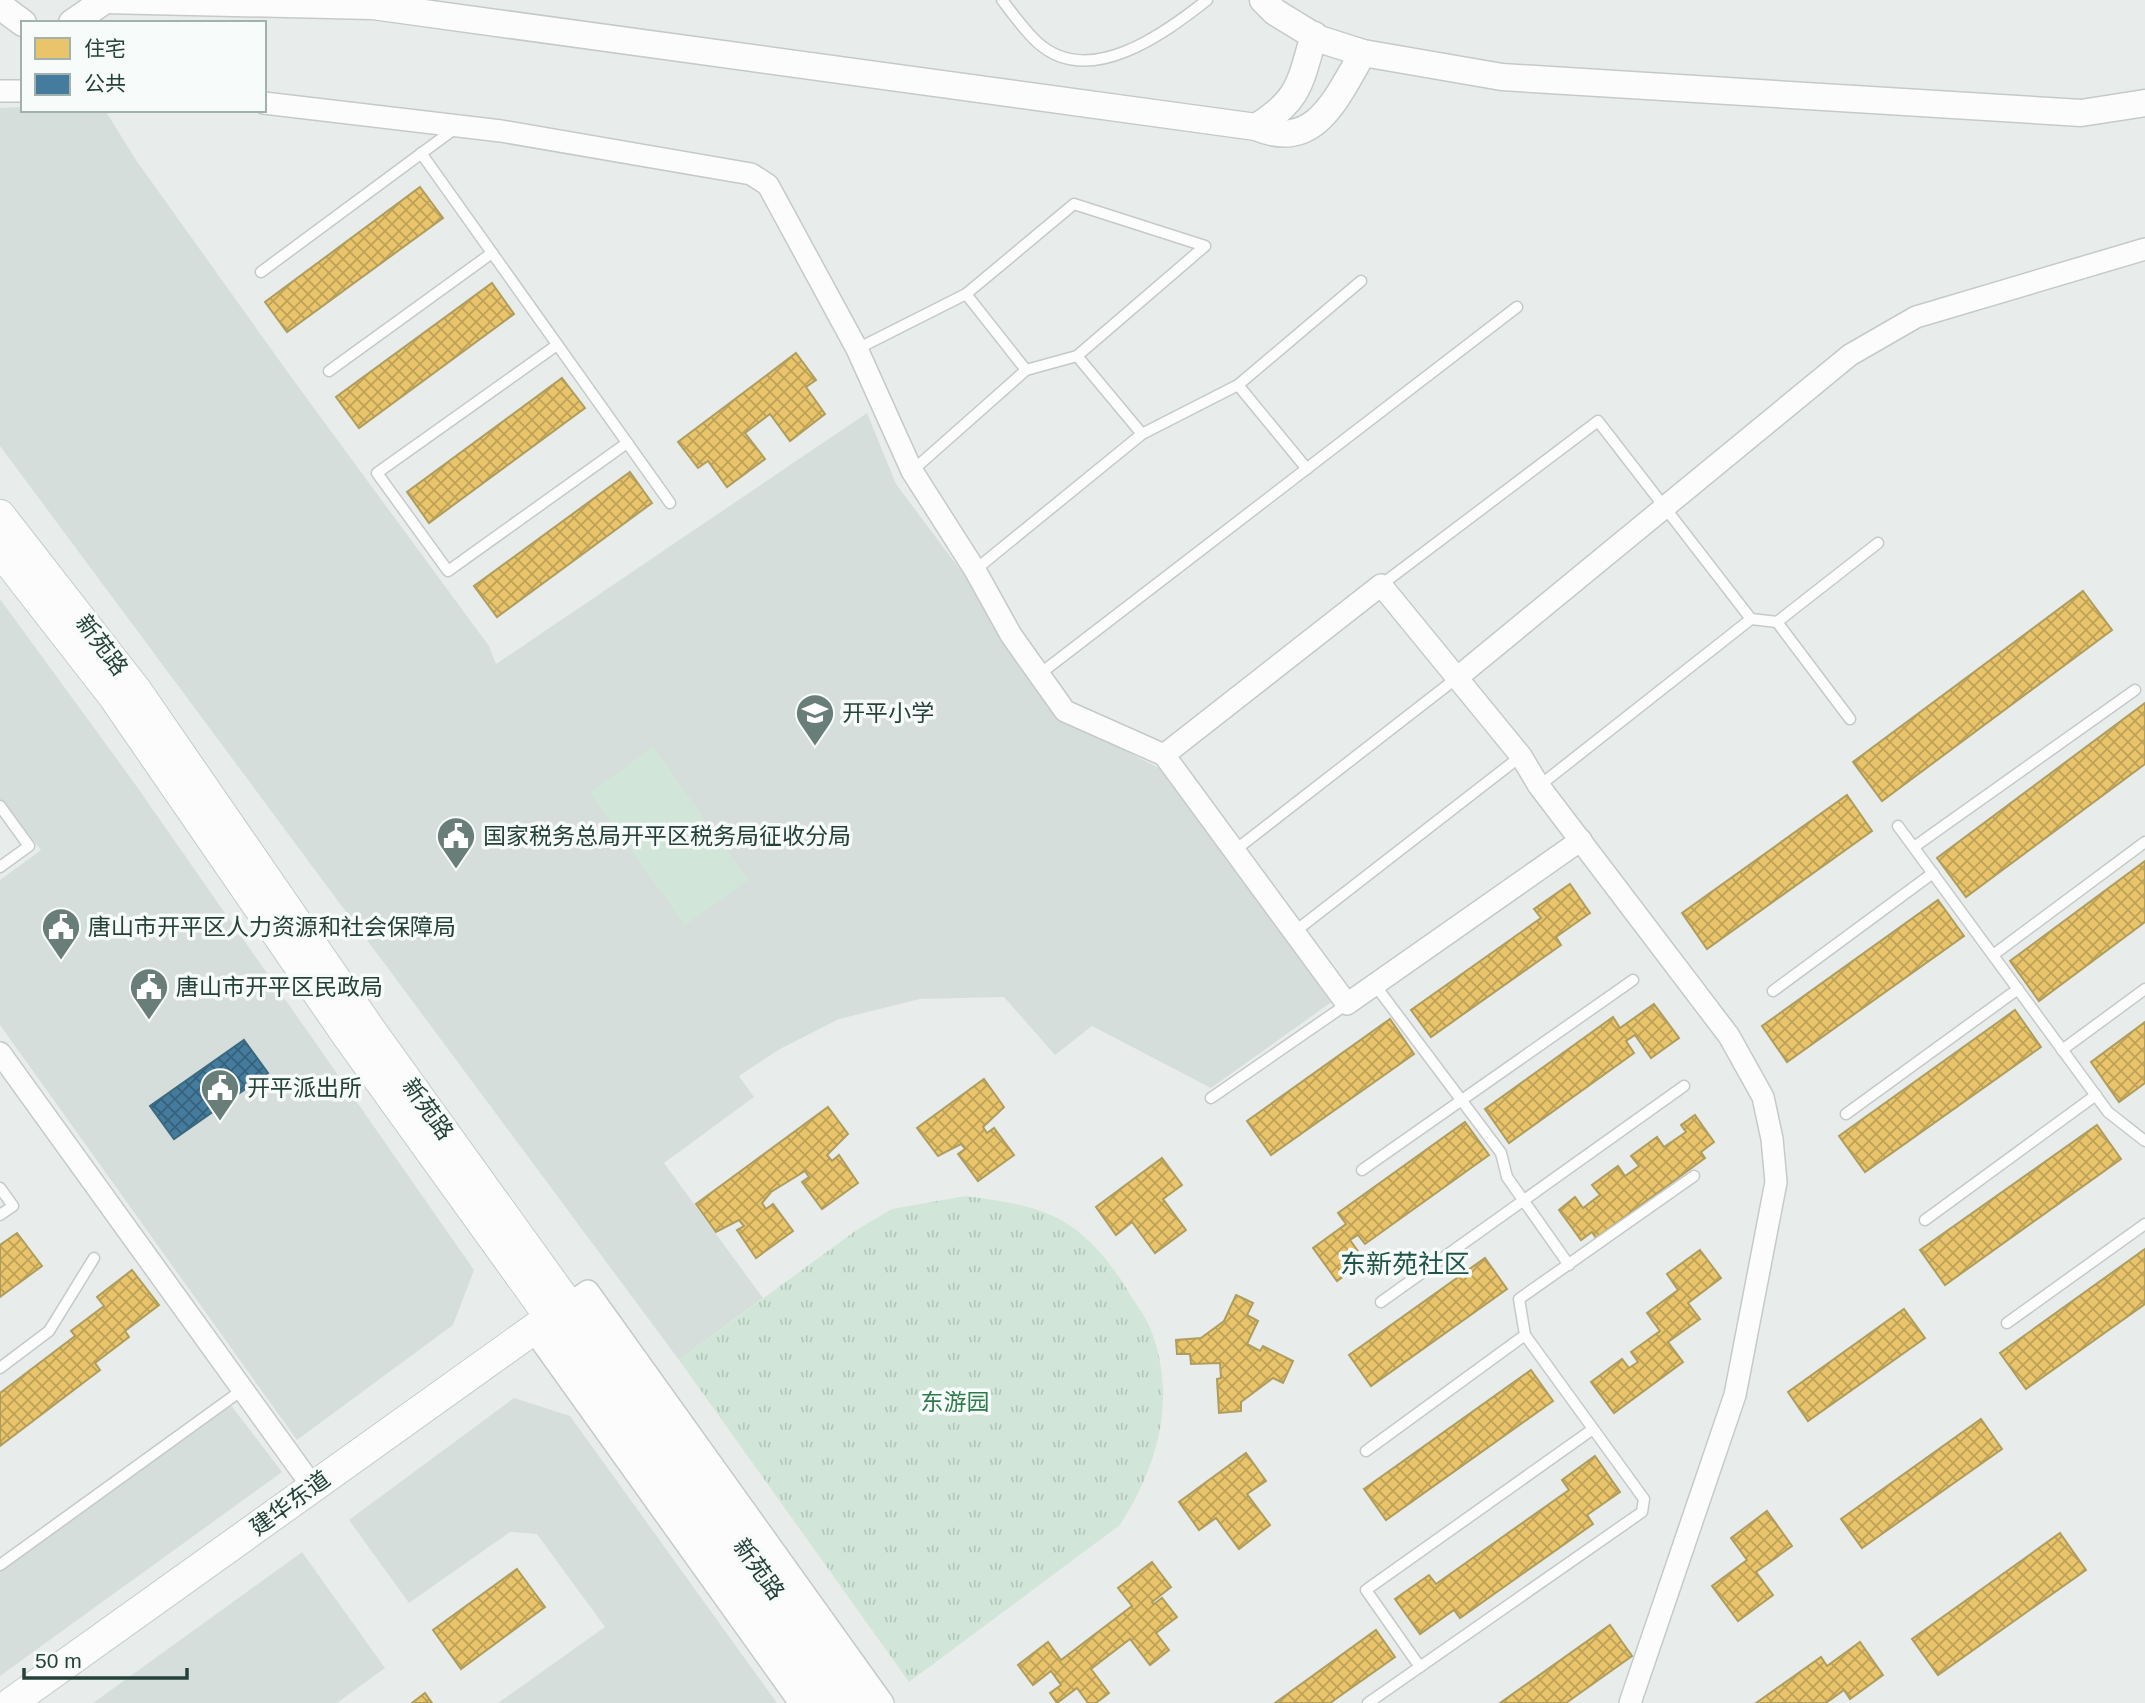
<svg xmlns="http://www.w3.org/2000/svg" width="2145" height="1703" viewBox="0 0 2145 1703" font-family="Arial,'Noto Sans SC',sans-serif">
  <style>
    .built { fill: #d6dedb }
    .park { fill: url(#park-tufts) }
    .pitch { fill: #d1e6d8 }
    .homes { fill: url(#homes-cross-hatch); stroke: #ae9d5c; stroke-width: 2 }
    .public { fill: url(#public-cross-hatch); stroke: #3b6a7f; stroke-width: 2 }
    .lines { fill: none; stroke-linecap: round; stroke-linejoin: round }
    .service-casing { stroke: #c5cac8; stroke-width: 13 }
    .minor-casing { stroke: #c5cac8; stroke-width: 24 }
    .tertiary-casing { stroke: #c5cac8; stroke-width: 29 }
    .secondary-casing { stroke: #c3cbc8; stroke-width: 32 }
    .service { stroke: #fcfcfc; stroke-width: 10 }
    .minor { stroke: #fcfcfc; stroke-width: 21 }
    .tertiary { stroke: #fcfcfc; stroke-width: 26 }
    .secondary { stroke: #fcfcfc; stroke-width: 30 }
    .labels { text-anchor: middle; stroke-width: 7; stroke-linejoin: round; paint-order: stroke }
    .street-label { font-size: 23px; fill: #24423a; stroke: #f7fbf9 }
    .poi-label { font-size: 23px; fill: #24423a; stroke: #f7fbf9; text-anchor: start }
    .park-label { font-size: 23px; fill: #2d7a4b; stroke: #f7fbf9 }
    .quarter-label { font-size: 26px; fill: #1f5548; stroke: #f7fbf9 }
  </style>
  <defs>
    <pattern id="park-tufts" width="24" height="20" patternUnits="userSpaceOnUse" patternTransform="scale(1.75)"><rect width="24" height="20" fill="#d1e6d8"/><path d="M3 7l-1-3M5 7V3M7 7l1-3M15 17l-1-3M17 17v-4M19 17l1-3" fill="none" stroke="#b3c6ba"/></pattern>
    <pattern id="homes-cross-hatch" width="8" height="8" patternUnits="userSpaceOnUse" patternTransform="scale(1.75)"><rect width="8" height="8" fill="#e9c46a"/><path d="M0 0l8 8M0 8l8-8" fill="none" stroke="#bda158"/></pattern>
    <pattern id="public-cross-hatch" width="8" height="8" patternUnits="userSpaceOnUse" patternTransform="scale(1.75)"><rect width="8" height="8" fill="#457b9d"/><path d="M0 0l8 8M0 8l8-8" fill="none" stroke="#36617a"/></pattern>
  </defs>
  <rect width="100%" height="100%" fill="#e8edeb"/>
  <g class="built">
    <polygon points="23,107 23,110 105,110 136,160 294,381 489,646 496,664 867,413 896,484 1077,726 1159,768 1333,1001 1211,1088 1092,1026 1055,1055 1004,997 920,999 839,1019 780,1049 739,1076 754,1097 664,1163 763,1298 679,1360 0,446 0,108"/>
    <polygon points="0,599 135,784 474,1270 453,1325 297,1440 0,1025 0,880 41,850 0,800"/>
    <polygon points="514,1398 570,1416 777,1703 498,1703 605,1627 537,1534 510,1532 409,1603 349,1520"/>
    <polygon points="227,1400 282,1472 0,1676 0,1565"/>
    <polygon points="302,1552 385,1668 337,1703 93,1703"/>
  </g>
  <path class="park" d="M965,1196C1001,1201 1041,1205 1072,1227C1095,1243 1117,1271 1131,1296C1138,1307 1148,1320 1152,1333C1177,1401 1157,1467 1120,1525L909,1682L679,1360L858,1229L892,1209Z"/>
  <polygon class="pitch" points="653,747 748,880 685,925 590,793"/>
  <g class="homes">
    <polygon points="420,187 443,218 287,332 265,302"/>
    <polygon points="492,283 514,314 359,428 336,397"/>
    <polygon points="796,353 816,380 806,387 825,414 790,441 770,414 745,433 765,459 727,487 708,461 698,468 678,442"/>
    <polygon points="562,378 585,408 429,523 407,492"/>
    <polygon points="630,472 652,503 497,617 474,586"/>
    <polygon points="2083,591 2112,630 1882,801 1853,762"/>
    <polygon points="2145,703 2145,764 1966,897 1937,858"/>
    <polygon points="1847,795 1872,831 1707,949 1682,913"/>
    <polygon points="2145,861 2145,922 2039,1001 2010,961"/>
    <polygon points="1570,884 1590,913 1556,937 1561,945 1431,1037 1411,1010 1541,918 1534,909"/>
    <polygon points="1938,900 1964,936 1787,1062 1762,1026"/>
    <polygon points="1654,1004 1679,1038 1651,1058 1635,1035 1626,1041 1634,1053 1509,1143 1485,1109 1613,1017 1620,1028"/>
    <polygon points="2015,1010 2041,1047 1865,1172 1839,1136"/>
    <polygon points="1390,1019 1414,1054 1271,1155 1247,1121"/>
    <polygon points="2145,1022 2145,1083 2119,1102 2091,1062"/>
    <polygon points="984,1079 1004,1107 983,1127 987,1133 994,1128 1014,1155 978,1181 958,1154 965,1149 961,1144 938,1156 917,1128"/>
    <polygon points="828,1107 848,1134 827,1155 832,1161 839,1155 858,1183 822,1209 802,1182 809,1177 805,1171 771,1192 762,1203 766,1209 773,1204 793,1231 756,1258 737,1230 744,1226 739,1220 716,1232 696,1204"/>
    <polygon points="1695,1115 1714,1142 1701,1152 1705,1158 1596,1238 1592,1232 1581,1240 1559,1210 1575,1197 1583,1208 1600,1195 1592,1185 1618,1166 1625,1176 1639,1166 1631,1156 1657,1137 1664,1147 1686,1132 1681,1125"/>
    <polygon points="1465,1122 1489,1155 1365,1244 1358,1235 1350,1240 1365,1261 1337,1281 1313,1248 1346,1224 1338,1213"/>
    <polygon points="2097,1125 2121,1159 1945,1285 1920,1250"/>
    <polygon points="1162,1158 1182,1185 1163,1199 1186,1230 1155,1253 1132,1222 1116,1235 1096,1207"/>
    <polygon points="17,1233 42,1266 0,1297 0,1245"/>
    <polygon points="2145,1249 2145,1304 2026,1389 2000,1353"/>
    <polygon points="1700,1250 1721,1278 1688,1303 1700,1319 1668,1342 1683,1362 1614,1413 1591,1382 1622,1359 1629,1368 1638,1362 1631,1352 1660,1331 1647,1313 1678,1290 1667,1274"/>
    <polygon points="1485,1258 1507,1289 1371,1386 1349,1355"/>
    <polygon points="132,1270 159,1305 125,1331 129,1337 95,1363 100,1370 0,1446 0,1393 75,1336 71,1331 104,1306 97,1297"/>
    <polygon points="1236,1295 1253,1303 1247,1315 1258,1321 1247,1344 1260,1351 1263,1346 1293,1361 1283,1383 1273,1378 1241,1402 1241,1411 1219,1413 1217,1379 1221,1378 1220,1363 1191,1364 1190,1354 1177,1354 1176,1340 1201,1338 1224,1321"/>
    <polygon points="1904,1309 1925,1338 1808,1421 1788,1392"/>
    <polygon points="1531,1370 1553,1401 1386,1520 1364,1489"/>
    <polygon points="1981,1419 2002,1449 1862,1548 1841,1519"/>
    <polygon points="1246,1453 1266,1481 1247,1494 1270,1525 1239,1549 1216,1518 1199,1530 1179,1502"/>
    <polygon points="1595,1456 1620,1492 1587,1515 1593,1524 1460,1618 1454,1610 1420,1634 1395,1599 1429,1575 1436,1584 1569,1490 1562,1480"/>
    <polygon points="1767,1511 1792,1546 1756,1572 1773,1595 1738,1621 1712,1586 1747,1560 1731,1538"/>
    <polygon points="2060,1533 2086,1570 1938,1675 1912,1639"/>
    <polygon points="1152,1562 1171,1587 1152,1602 1154,1604 1162,1598 1177,1617 1156,1633 1169,1650 1150,1665 1130,1639 1091,1669 1109,1693 1096,1703 1088,1703 1077,1688 1057,1703 1050,1693 1061,1685 1051,1671 1033,1685 1018,1665 1048,1642 1061,1660 1132,1606 1118,1588"/>
    <polygon points="517,1569 545,1607 461,1669 433,1630"/>
    <polygon points="1610,1625 1632,1656 1566,1703 1500,1703"/>
    <polygon points="1376,1630 1395,1657 1330,1703 1275,1703"/>
    <polygon points="1860,1642 1883,1675 1850,1699 1844,1690 1826,1703 1756,1703 1821,1657 1827,1666"/>
    <polygon points="425,1693 432,1703 412,1703"/>
  </g>
  <polygon class="public" points="244,1040 268,1073 174,1139 150,1106"/>
  <g class="lines">
    <g class="service-casing">
      <g id="service">
        <path d="M1002,0C1013,14 1024,30 1037,42C1089,90 1165,33 1207,0"/>
        <polyline points="421,153 670,503"/>
        <polyline points="261,272 457,127"/>
        <polyline points="966,294 1026,370"/>
        <polyline points="557,345 377,473 448,571 627,443"/>
        <polyline points="857,349 966,294 1074,204 1205,246 1077,356 1026,370 912,471"/>
        <polyline points="1077,356 1142,434"/>
        <polyline points="329,371 492,253"/>
        <polyline points="1238,385 1307,469"/>
        <polyline points="975,570 1142,434 1238,385 1361,281"/>
        <polyline points="1381,585 1598,421 1751,619"/>
        <polyline points="1777,622 1850,719"/>
        <polyline points="1041,673 1517,307"/>
        <polyline points="1539,786 1751,619 1777,622 1878,543"/>
        <polyline points="0,806 29,846 0,867"/>
        <polyline points="1898,826 2108,1112 2145,1141"/>
        <polyline points="1914,847 2135,690"/>
        <polyline points="1234,851 1458,677"/>
        <polyline points="1293,933 1521,756"/>
        <polyline points="1993,955 2145,842"/>
        <polyline points="1375,985 1501,1153 1507,1177 1569,1265"/>
        <polyline points="1773,991 1933,873"/>
        <polyline points="2062,1050 2145,989"/>
        <polyline points="1211,1098 1347,1004"/>
        <polyline points="1846,1114 2018,989"/>
        <polyline points="1362,1170 1633,980"/>
        <polyline points="0,1188 13,1206 0,1215"/>
        <polyline points="1925,1220 2096,1095"/>
        <polyline points="1381,1302 1684,1086"/>
        <polyline points="2007,1323 2145,1224"/>
        <polyline points="0,1368 49,1331 94,1258"/>
        <polyline points="1366,1451 1525,1335 1519,1299 1694,1176"/>
        <polyline points="0,1565 242,1390"/>
        <polyline points="1420,1667 1366,1590 1593,1429"/>
        <polyline points="1368,1703 1642,1512 1644,1499 1525,1335"/>
      </g>
    </g>
    <g class="minor-casing">
      <g id="minor">
        <polyline points="0,91 23,91"/>
        <polyline points="264,103 501,131 751,174 768,185 857,349 912,471 975,570 1011,635 1065,711 1164,755 1347,1004 1581,840"/>
        <polyline points="1458,677 1850,355 1916,317 2145,249"/>
        <polyline points="1164,755 1381,585 1521,756 1539,786 1729,1036 1763,1097 1772,1139 1776,1182 1735,1395 1630,1703"/>
        <polyline points="0,1053 313,1487"/>
        <polyline points="569,1304 588,1291 883,1703"/>
        <polyline points="533,1330 800,1703"/>
      </g>
    </g>
    <g class="tertiary-casing">
      <g id="tertiary">
        <path d="M104,0L373,6L1256,127C1316,153 1337,96 1363,53"/>
        <polyline points="1263,0 1275,12 1319,39 1363,53 1502,77 2081,113 2145,103"/>
        <polyline points="0,6 23,23"/>
        <polyline points="72,23 105,0"/>
        <path d="M1256,127C1300,100 1300,83 1314,35"/>
      </g>
    </g>
    <g class="secondary-casing">
      <g id="secondary">
        <polyline points="0,515 137,691 370,1029 855,1703"/>
        <polyline points="0,551 113,696 348,1037 828,1703"/>
        <polyline points="11,1703 566,1306"/>
      </g>
    </g>
    <use href="#service" class="service"/>
    <use href="#minor" class="minor"/>
    <use href="#tertiary" class="tertiary"/>
    <use href="#secondary" class="secondary"/>
  </g>
  <defs>
    <g id="school-pin" transform="scale(2.0125)"><path d="M0 17L-7.5 6A9.5 9.5 0 1 1 7.5 6Z" fill="#697e78" stroke="#f7fbf9"/><path d="M0-5L7-2L0 1L-7-2ZM-4 1L0 2.5L4 1V4Q0 6-4 4Z" fill="#fff"/></g>
    <g id="civic-pin" transform="scale(2.0125)"><path d="M0 17L-7.5 6A9.5 9.5 0 1 1 7.5 6Z" fill="#697e78" stroke="#f7fbf9"/><path d="M-.6-6.5H3V-4.5H.6V-3L4-1V1h2V6H-6V1h2V-1L-.6-3ZM-1.2 2.5V6h2.4V2.5Z" fill="#fff"/></g>
  </defs>
  <g fill-rule="evenodd">
    <use href="#school-pin" x="815" y="713"/>
    <use href="#civic-pin" x="456" y="836"/>
    <use href="#civic-pin" x="61" y="927"/>
    <use href="#civic-pin" x="149" y="987"/>
    <use href="#civic-pin" x="220" y="1088"/>
  </g>
  <g class="labels">
    <g class="street-label">
      <text transform="translate(102 645) rotate(53)" y="8">新苑路</text>
      <text transform="translate(428 1109) rotate(54)" y="8">新苑路</text>
      <text transform="translate(290 1503) rotate(-36)" y="8">建华东道</text>
      <text transform="translate(759 1569) rotate(54)" y="8">新苑路</text>
    </g>
    <g class="poi-label">
      <text x="842" y="721">开平小学</text>
      <text x="483" y="844">国家税务总局开平区税务局征收分局</text>
      <text x="88" y="935">唐山市开平区人力资源和社会保障局</text>
      <text x="176" y="995">唐山市开平区民政局</text>
      <text x="247" y="1096">开平派出所</text>
    </g>
    <g class="park-label">
      <text x="955" y="1410">东游园</text>
    </g>
    <g class="quarter-label">
      <text x="1405" y="1273">东新苑社区</text>
    </g>
  </g>
  <rect x="21" y="21" width="245" height="91" fill="#f7fbf9" stroke="#a3b1ad" stroke-width="2"/>
  <rect x="35" y="38" width="35" height="21" fill="#e9c46a" stroke="#a3b1ad" stroke-width="2"/>
  <text x="84" y="56" font-size="21" fill="#24423a">住宅</text>
  <rect x="35" y="74" width="35" height="21" fill="#457b9d" stroke="#a3b1ad" stroke-width="2"/>
  <text x="84" y="91" font-size="21" fill="#24423a">公共</text>
  <path d="M24 1668v10h163v-10" fill="none" stroke="#24423a" stroke-width="3.5"/>
  <text x="35" y="1668" font-size="21" fill="#24423a" stroke="#f7fbf9" stroke-width="5" paint-order="stroke">50 m</text>
</svg>
